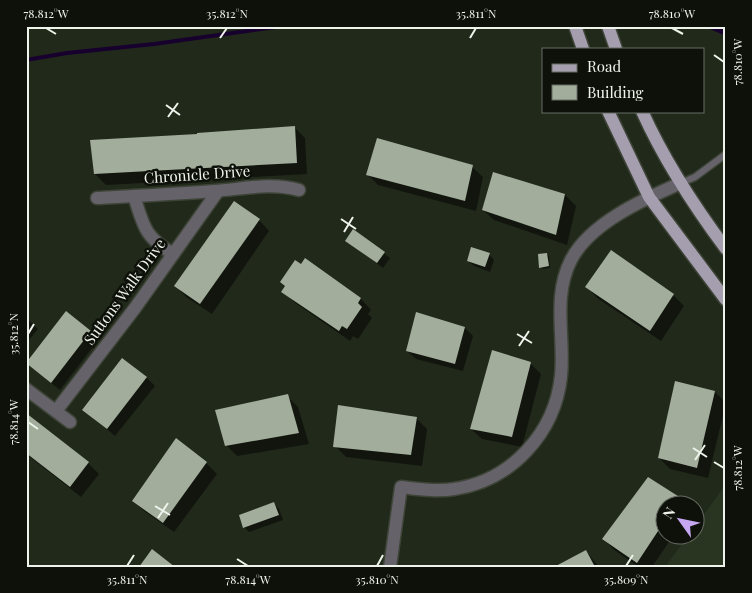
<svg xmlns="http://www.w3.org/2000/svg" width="752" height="593" viewBox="0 0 752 593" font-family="'Playfair Display',serif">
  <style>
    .built { fill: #293421 }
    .water { fill: #17002d }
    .shadow { fill: #0007 }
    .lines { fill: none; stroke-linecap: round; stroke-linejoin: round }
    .stream { stroke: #17002d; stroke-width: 4 }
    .building { fill: #a2ad9b }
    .lane-casing { stroke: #3e4538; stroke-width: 9 }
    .street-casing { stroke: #3e4538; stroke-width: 15 }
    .primary-casing { stroke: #3e4538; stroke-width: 15 }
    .lane { stroke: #65626a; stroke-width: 6 }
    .street { stroke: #65626a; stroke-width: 12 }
    .primary { stroke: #a49eae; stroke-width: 12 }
    .ticks { fill: none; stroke: #eef4eb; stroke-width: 2 }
    .labels { text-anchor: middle; stroke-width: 5; stroke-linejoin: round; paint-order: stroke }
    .street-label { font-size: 15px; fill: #eef4eb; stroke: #0d110a }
    .neatline { fill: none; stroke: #eef4eb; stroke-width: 2 }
    .ticks-label { font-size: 12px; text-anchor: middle; fill: #eef4eb }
  </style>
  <rect width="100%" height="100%" fill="#21291b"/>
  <polygon class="built" points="726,484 726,567 665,567 688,536 694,536 695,527"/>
  <polygon class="water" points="703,26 726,26 726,36"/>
  <g class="shadow">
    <polygon points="294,127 305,138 307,174 106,185 95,174 198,135"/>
    <polygon points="472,167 483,177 476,211 378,185 367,174"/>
    <polygon points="565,195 576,206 567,245 494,220 483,210"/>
    <polygon points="259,220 269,231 212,314 186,297 176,286"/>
    <polygon points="353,231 390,258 383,268 346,240"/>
    <polygon points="611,252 673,295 684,306 661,341 597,298 587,287"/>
    <polygon points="489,254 494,260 490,272 474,266 468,261"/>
    <polygon points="547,254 549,256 550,268 543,269 540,267"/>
    <polygon points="305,260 361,299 371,310 368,314 372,318 358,339 353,336 350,341 294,302 283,291"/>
    <polygon points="26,318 38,329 28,341 26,340"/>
    <polygon points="465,328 473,336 463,371 416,359 407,351"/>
    <polygon points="90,332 98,340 60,390 27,364"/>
    <polygon points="122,360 147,378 155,386 115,436 84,410"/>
    <polygon points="530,363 541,374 522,447 482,439 471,429"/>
    <polygon points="676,382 715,392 726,403 708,478 670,469 659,458"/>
    <polygon points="287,396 298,407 309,444 237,456 226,445"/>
    <polygon points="26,415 88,463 99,474 81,497 26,454"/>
    <polygon points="416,418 427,429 422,466 346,457 335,446"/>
    <polygon points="176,440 206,463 217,474 174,532 144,511 133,501"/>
    <polygon points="648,478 680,499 687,506 664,506 664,536 673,536 652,567 639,567 614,550 604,539"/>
    <polygon points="274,504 279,509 283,520 249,532 244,527"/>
    <polygon points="586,551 599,567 556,567"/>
  </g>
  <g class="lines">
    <polyline class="stream" points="26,60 67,53 154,44 283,26"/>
  </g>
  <g class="building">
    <polygon points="295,126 297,163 94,174 90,140 197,134 197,133"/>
    <polygon points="377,138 473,165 465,201 366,175"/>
    <polygon points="493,172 565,194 556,235 482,210"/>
    <polygon points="234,201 260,219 200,304 174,286"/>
    <polygon points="353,229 385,252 377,263 345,241"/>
    <polygon points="471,247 490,253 485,267 467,261"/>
    <polygon points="611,250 674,294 650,331 585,287"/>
    <polygon points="547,253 549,266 539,268 538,254"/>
    <polygon points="305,258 361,298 358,303 362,307 347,329 342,326 339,331 281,292 285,286 280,282 295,260 301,264"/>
    <polygon points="66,311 91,331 51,383 26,363"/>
    <polygon points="416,312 465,327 455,364 406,351"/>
    <polygon points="492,350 531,362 512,437 470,429"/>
    <polygon points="122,358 147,377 107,429 82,410"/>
    <polygon points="675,381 715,391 697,468 658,458"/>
    <polygon points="288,394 299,433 225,446 215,410"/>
    <polygon points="338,405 417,417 411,455 333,447"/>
    <polygon points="26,413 89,462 70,487 26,453"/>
    <polygon points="176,438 207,462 163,523 132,501"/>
    <polygon points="648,477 681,498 676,506 664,506 664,522 637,563 602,539"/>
    <polygon points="274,502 279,515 243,528 239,515"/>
    <polygon points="152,549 175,567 139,567"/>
    <polygon points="586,550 595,567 554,567"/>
  </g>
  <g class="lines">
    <g class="lane-casing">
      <polyline id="lane" points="681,183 695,177 726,154"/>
    </g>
    <g class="street-casing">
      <g id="street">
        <path d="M134,196C144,227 144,236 173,254"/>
        <path d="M97,198C136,196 176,194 215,191C243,189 271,182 299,190"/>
        <polyline points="26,389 70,422"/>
        <polyline points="56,411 135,308 218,191"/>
        <path d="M390,567L401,487C418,489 437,492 454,489C511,481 555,433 561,376C565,337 552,297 571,260C590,223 644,199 681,183"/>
      </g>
    </g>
    <g class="primary-casing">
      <g id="primary">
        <polyline points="575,26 583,49"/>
        <polyline points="608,26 616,49"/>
        <polyline points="608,111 649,197 726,300"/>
        <path d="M642,111C664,160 694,206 726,249"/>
      </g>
    </g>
    <use href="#lane" class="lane"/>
    <use href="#street" class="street"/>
    <use href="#primary" class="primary"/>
  </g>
  <path class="ticks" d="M46,28L56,34M672,28L683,34M220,38L227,28M470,38L476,28M714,55L724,62M166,105L180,115M168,117L178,103M341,219L356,229M344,232L353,217M28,334L34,324M517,334L532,343M519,346L529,331M28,422L38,429M693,448L707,457M695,460L705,445M714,462L724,468M155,506L170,515M158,518L168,503M237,559L248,566M127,566L134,555M377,566L383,555M626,566L633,555"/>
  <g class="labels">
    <g class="street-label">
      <text transform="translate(197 175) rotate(-4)" y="5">Chronicle Drive</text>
      <text transform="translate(125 292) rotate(-54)" y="5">Suttons Walk Drive</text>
    </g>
  </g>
  <rect width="752" height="593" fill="none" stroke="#0d110a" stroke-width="55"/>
  <rect x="542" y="48" width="162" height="65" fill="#0d110a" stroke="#676c64"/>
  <rect x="552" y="64" width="25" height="8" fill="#a49eae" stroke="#676c64"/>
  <text x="587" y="72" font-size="15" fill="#eef4eb">Road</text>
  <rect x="552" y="85" width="25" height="15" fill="#a2ad9b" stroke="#676c64"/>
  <text x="587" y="98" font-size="15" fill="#eef4eb">Building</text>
  <g transform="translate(680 520) rotate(303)"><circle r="24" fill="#0d110a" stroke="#676c64"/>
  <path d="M0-4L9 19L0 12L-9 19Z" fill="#c5a7f1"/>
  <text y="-8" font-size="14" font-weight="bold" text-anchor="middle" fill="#eef4eb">N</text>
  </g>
  <rect x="28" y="28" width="696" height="538" class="neatline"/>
  <g class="ticks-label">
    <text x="46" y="18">78.812°W</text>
    <text x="227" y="18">35.812°N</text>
    <text x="476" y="18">35.811°N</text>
    <text x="672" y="18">78.810°W</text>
    <text transform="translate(738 62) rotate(-90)" y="4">78.810°W</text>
    <text transform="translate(14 334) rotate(-90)" y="4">35.812°N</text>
    <text transform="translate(14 422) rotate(-90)" y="4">78.814°W</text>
    <text transform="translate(738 468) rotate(-90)" y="4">78.812°W</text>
    <text x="127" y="584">35.811°N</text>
    <text x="248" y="584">78.814°W</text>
    <text x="377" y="584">35.810°N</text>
    <text x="626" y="584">35.809°N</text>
  </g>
</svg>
